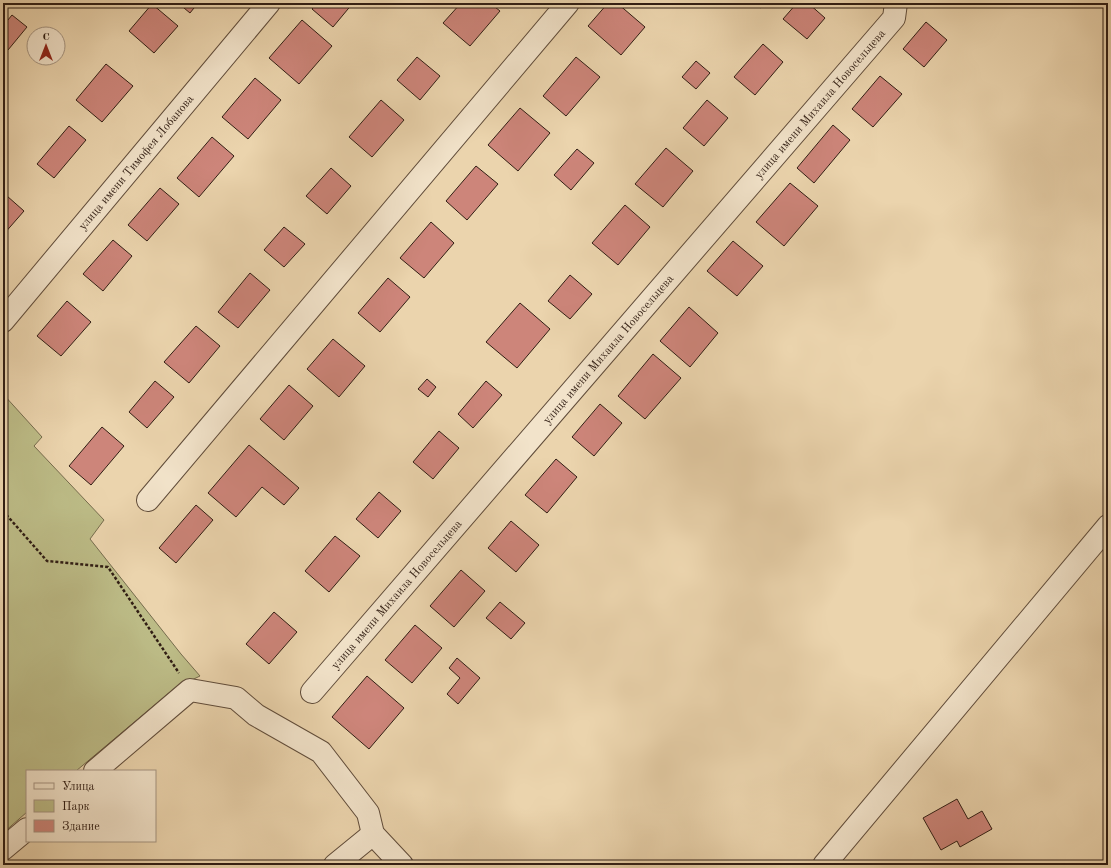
<svg xmlns="http://www.w3.org/2000/svg" width="1111" height="868" viewBox="0 0 1111 868" font-family="'Old Standard TT',serif">
  <style>
    .green { fill: #bcbb86; stroke: #766c4d }
    .building { fill: #cd857a; stroke: #311e14 }
    .lines { fill: none; stroke-linecap: round; stroke-linejoin: round }
    .minor-casing { stroke: #604c3a; stroke-width: 24 }
    .path { stroke: #311e14; stroke-width: 2.5; stroke-dasharray: 3 2; stroke-linecap: butt }
    .minor { stroke: #f2e3ca; stroke-width: 22 }
    .labels { text-anchor: middle; stroke-width: 3.5; stroke-linejoin: round; paint-order: stroke }
    .street-label { font-size: 12px; fill: #311e14; stroke: #f2e3ca }
  </style>
  <rect width="100%" height="100%" fill="#ebd4ad"/>
  <filter id="stains"><feTurbulence type="fractalNoise" baseFrequency=".005" numOctaves="4"/><feColorMatrix values="0 0 0 0 .2 0 0 0 0 .09 0 0 0 0 .02 0 0 0 .5 -.17"/></filter>
  <radialGradient id="worn" r=".72"><stop offset=".6" stop-color="#630" stop-opacity="0"/><stop offset="1" stop-color="#630" stop-opacity=".3"/></radialGradient>
  <polygon class="green" points="3,394 42,437 34,446 104,520 90,539 181,654 200,676 175,688 76,771 27,771 27,812 3,833"/>
  <g class="building">
    <polygon points="178,3 198,3 190,13"/>
    <polygon points="317,3 353,3 333,27 312,9"/>
    <polygon points="461,3 490,3 500,11 470,46 443,23"/>
    <polygon points="608,3 617,3 645,27 621,55 588,26"/>
    <polygon points="754,3 765,3 761,8"/>
    <polygon points="797,3 808,3 825,18 807,39 783,19"/>
    <polygon points="152,4 178,26 154,53 129,31"/>
    <polygon points="12,15 27,27 8,50 3,46 3,26"/>
    <polygon points="302,20 332,46 299,84 269,58"/>
    <polygon points="926,22 947,40 924,67 903,49"/>
    <polygon points="763,44 783,62 755,95 734,77"/>
    <polygon points="417,57 440,76 420,100 397,80"/>
    <polygon points="576,57 600,77 566,116 543,96"/>
    <polygon points="696,61 710,73 696,89 682,77"/>
    <polygon points="106,64 133,86 102,122 76,100"/>
    <polygon points="880,76 902,94 873,127 852,109"/>
    <polygon points="255,78 281,100 248,139 222,117"/>
    <polygon points="381,100 404,120 372,157 349,137"/>
    <polygon points="707,100 728,118 704,146 683,128"/>
    <polygon points="520,108 550,133 518,171 488,145"/>
    <polygon points="833,125 850,140 814,183 797,168"/>
    <polygon points="69,126 86,140 54,178 37,164"/>
    <polygon points="212,137 234,156 199,197 177,178"/>
    <polygon points="666,148 693,171 663,207 635,184"/>
    <polygon points="577,149 594,163 571,190 554,175"/>
    <polygon points="476,166 498,184 467,220 446,201"/>
    <polygon points="331,168 351,186 327,214 306,196"/>
    <polygon points="790,183 818,206 784,246 756,222"/>
    <polygon points="160,188 179,204 147,241 128,225"/>
    <polygon points="7,196 24,211 3,235 3,201"/>
    <polygon points="625,205 650,227 618,265 592,243"/>
    <polygon points="431,222 454,243 424,278 400,258"/>
    <polygon points="284,227 305,244 284,267 264,250"/>
    <polygon points="113,240 132,256 103,291 83,274"/>
    <polygon points="733,241 763,266 737,296 707,271"/>
    <polygon points="250,273 270,290 238,328 218,312"/>
    <polygon points="570,275 592,294 570,319 548,301"/>
    <polygon points="388,278 410,297 380,332 358,313"/>
    <polygon points="67,301 91,322 61,356 37,336"/>
    <polygon points="520,303 550,329 517,368 486,342"/>
    <polygon points="689,307 718,333 690,367 660,341"/>
    <polygon points="196,326 220,346 189,383 164,362"/>
    <polygon points="333,339 365,366 339,397 307,369"/>
    <polygon points="653,354 681,378 645,419 618,396"/>
    <polygon points="427,379 436,387 428,397 418,389"/>
    <polygon points="155,381 174,397 147,428 129,412"/>
    <polygon points="486,381 502,395 473,428 458,414"/>
    <polygon points="289,385 313,406 284,440 260,419"/>
    <polygon points="600,404 622,423 594,456 572,437"/>
    <polygon points="102,427 124,446 91,485 69,466"/>
    <polygon points="439,431 459,448 433,479 413,462"/>
    <polygon points="249,445 299,488 284,505 262,487 236,517 208,493"/>
    <polygon points="556,459 577,477 547,513 525,495"/>
    <polygon points="379,492 401,511 378,538 356,519"/>
    <polygon points="196,505 213,520 176,563 159,548"/>
    <polygon points="511,521 539,545 516,572 488,548"/>
    <polygon points="335,536 360,556 329,592 305,571"/>
    <polygon points="461,570 485,591 454,627 430,606"/>
    <polygon points="500,602 525,623 511,639 486,618"/>
    <polygon points="274,612 297,632 269,664 246,644"/>
    <polygon points="415,625 442,648 412,683 385,660"/>
    <polygon points="457,658 480,678 458,704 447,694 460,678 449,668"/>
    <polygon points="367,676 404,708 369,749 332,717"/>
    <polygon points="957,799 968,819 982,811 992,829 960,847 957,841 941,850 923,818"/>
  </g>
  <g class="lines">
    <g class="minor-casing">
      <g id="minor">
        <path id="s1" d="M3,321L269,3"/>
        <polyline points="148,500 568,3"/>
        <path id="s2" d="M312,692L894,18L896,3"/>
        <polyline points="95,771 190,690 236,698 256,715 321,752 368,813 373,834 402,865"/>
        <polyline points="3,849 27,829"/>
        <polyline points="335,865 373,834"/>
        <polyline points="824,865 1108,526"/>
      </g>
    </g>
    <polyline class="path" points="3,511 47,561 108,567 179,673"/>
    <use href="#minor" class="minor"/>
  </g>
  <g class="labels">
    <g class="street-label">
      <text dy="4" stroke="none"><textPath href="#s2" startOffset="777">улица имени Михаила Новосельцева</textPath></text>
      <text dy="4" stroke="none"><textPath href="#s1" startOffset="207">улица имени Тимофея Лобанова</textPath></text>
      <text dy="4" stroke="none"><textPath href="#s2" startOffset="453">улица имени Михаила Новосельцева</textPath></text>
      <text dy="4" stroke="none"><textPath href="#s2" startOffset="129">улица имени Михаила Новосельцева</textPath></text>
    </g>
  </g>
  <rect width="1111" height="868" fill="none" stroke="#ebd4ad" stroke-width="16"/>
  <rect x="4" y="4" width="1103" height="860" fill="none" stroke="#311e14" stroke-width="2"/>
  <rect x="8" y="8" width="1095" height="852" fill="none" stroke="#311e14"/>
  <rect x="26" y="770" width="130" height="72" fill="#f2e3ca" stroke="#a59481"/>
  <rect x="34" y="783" width="20" height="6" fill="#f2e3ca" stroke="#a59481"/>
  <text x="62" y="790" font-size="12" fill="#311e14">Улица</text>
  <rect x="34" y="800" width="20" height="12" fill="#bcbb86" stroke="#a59481"/>
  <text x="62" y="810" font-size="12" fill="#311e14">Парк</text>
  <rect x="34" y="820" width="20" height="12" fill="#cd857a" stroke="#a59481"/>
  <text x="62" y="830" font-size="12" fill="#311e14">Здание</text>
  <g transform="translate(46 46)"><circle r="19" fill="#f2e3ca" stroke="#a59481"/>
  <path d="M0-3L7 15L0 10L-7 15Z" fill="#8f2418"/>
  <text y="-6" font-size="11" font-weight="bold" text-anchor="middle" fill="#311e14">С</text>
  </g>
  <rect width="100%" height="100%" filter="url(#stains)"/>
  <rect width="100%" height="100%" fill="url(#worn)"/>
</svg>
